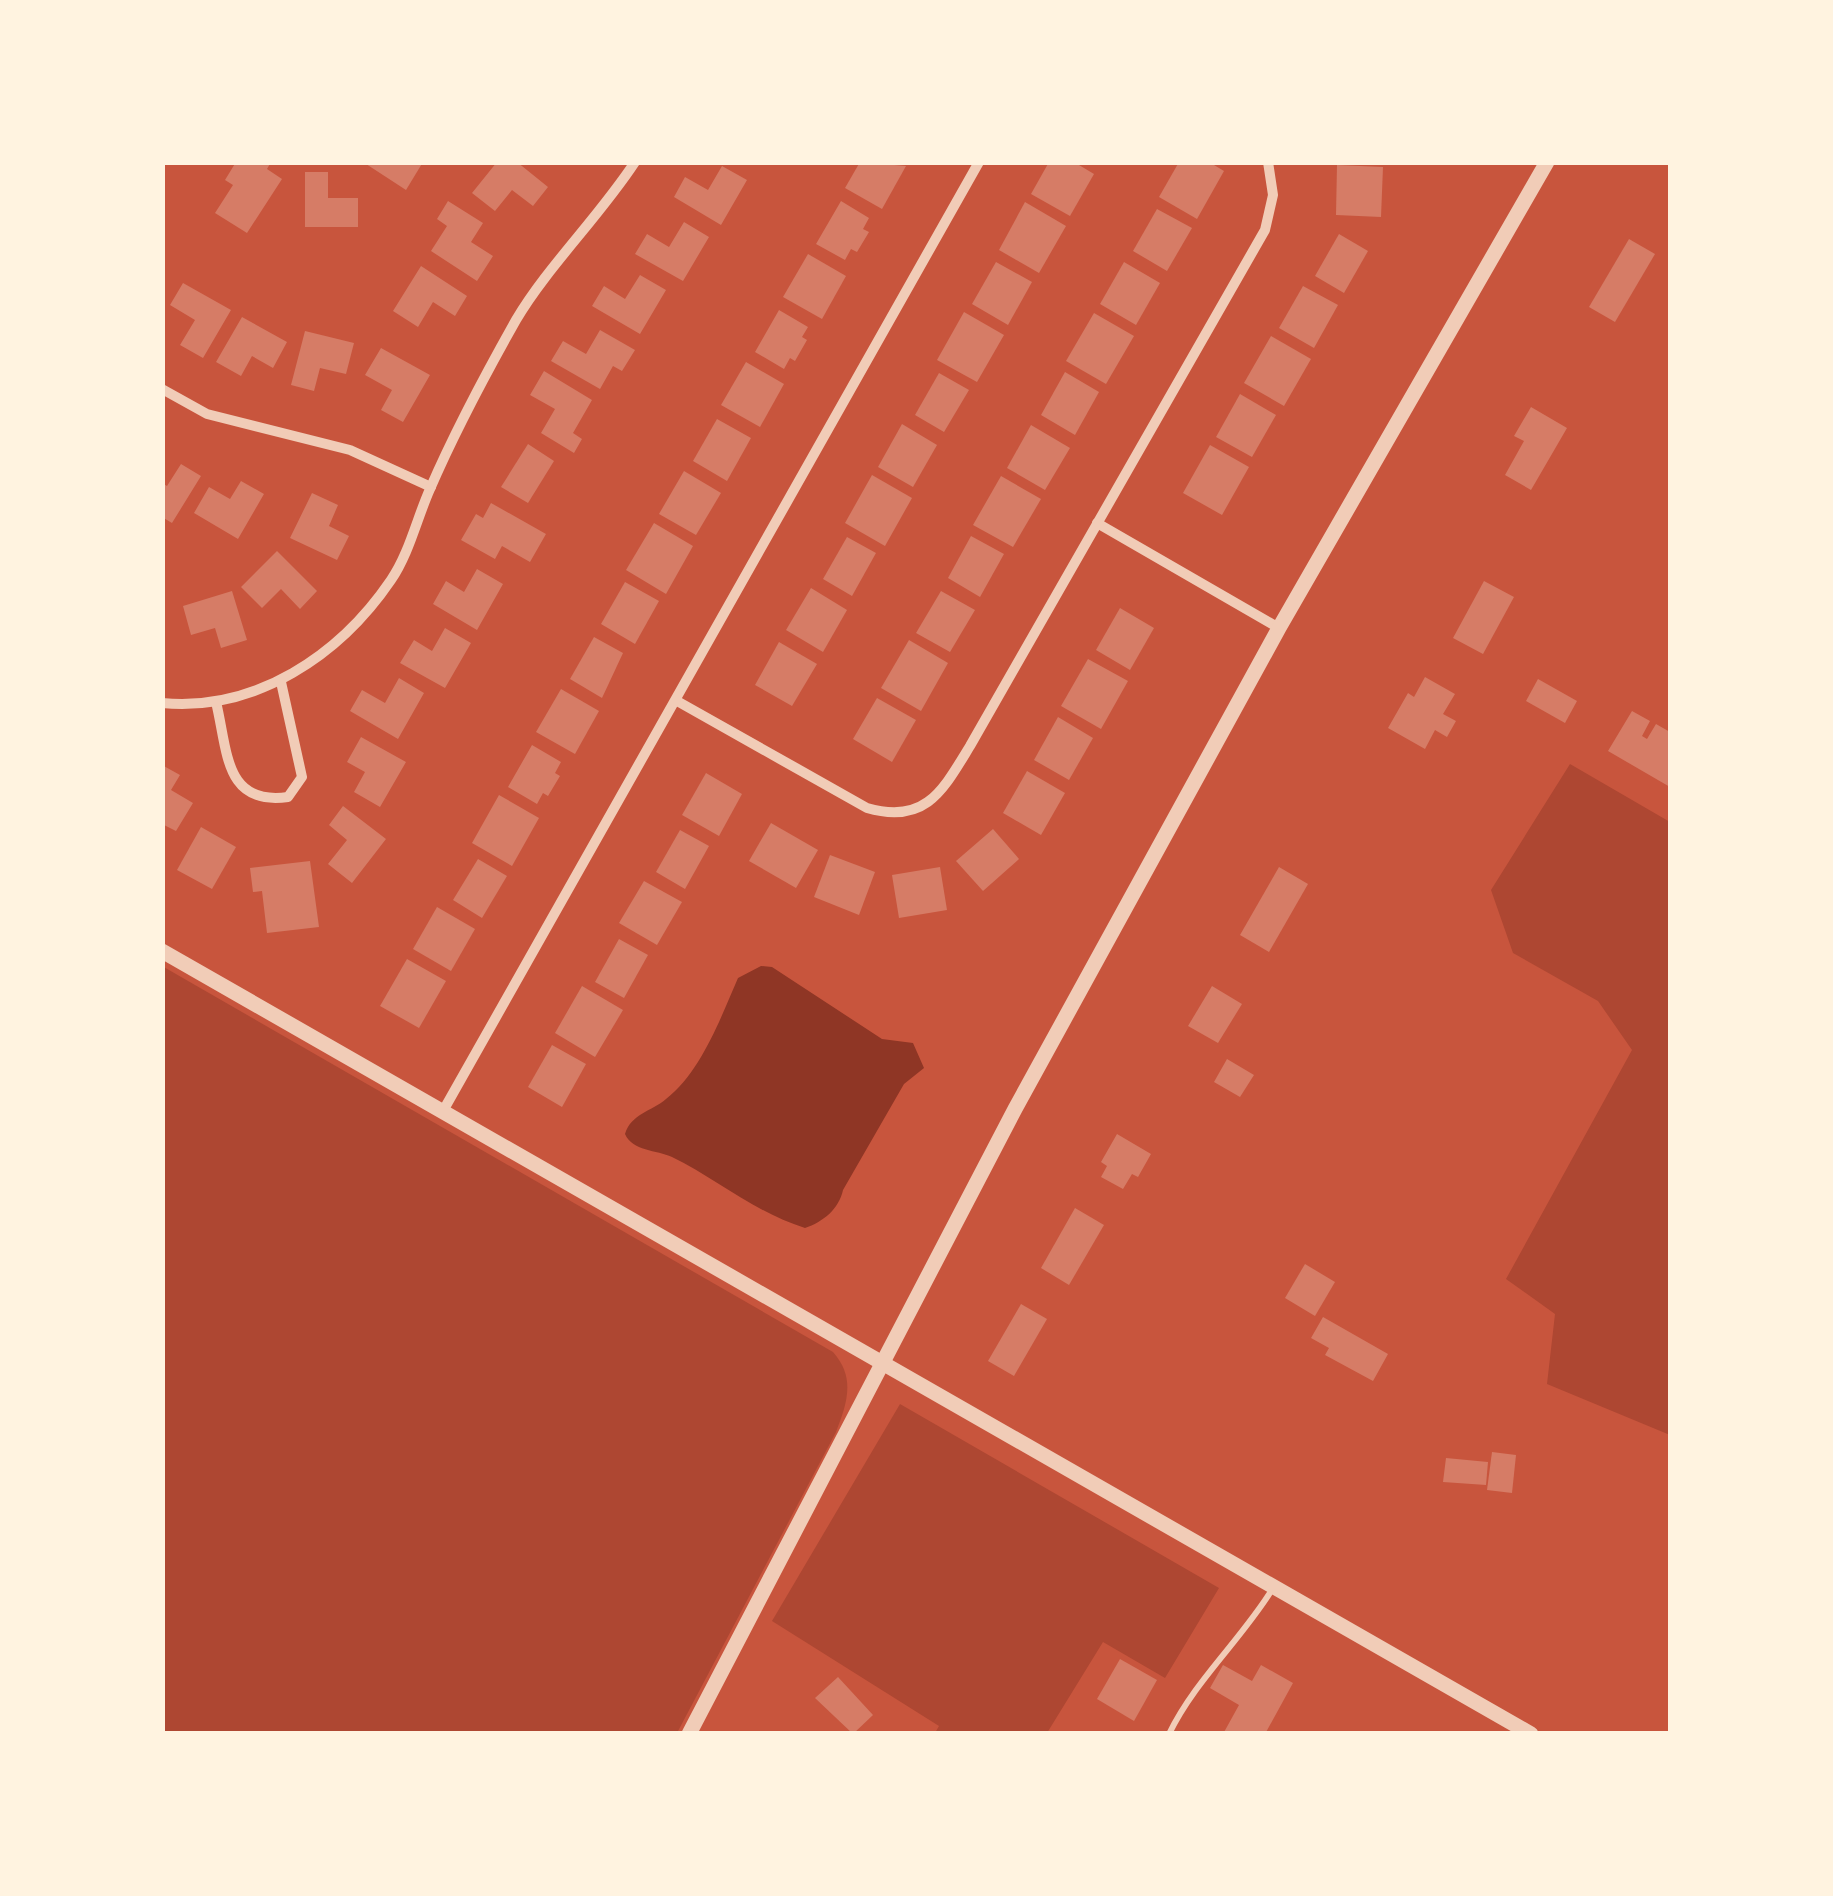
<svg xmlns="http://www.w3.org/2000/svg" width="1833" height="1896" viewBox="0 0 1833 1896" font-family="Figtree,sans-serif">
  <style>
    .green { fill: #ae4732 }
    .water { fill: #8f3625 }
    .building { fill: #d67c66 }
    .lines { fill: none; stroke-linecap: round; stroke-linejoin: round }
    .service { stroke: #f1ccb7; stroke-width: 6 }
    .minor { stroke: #f1ccb7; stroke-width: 10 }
    .tertiary { stroke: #f1ccb7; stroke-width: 15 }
  </style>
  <rect width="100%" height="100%" fill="#c8553d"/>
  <g class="green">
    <polygon points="1570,764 1670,822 1670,1435 1547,1384 1555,1314 1506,1279 1632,1050 1598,1001 1513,953 1491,890"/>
    <path d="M162,966L833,1352C856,1378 847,1403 836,1432L677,1733H163Z"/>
    <polygon points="900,1404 1219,1588 1165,1678 1103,1642 1047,1733 935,1733 939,1726 772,1621"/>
  </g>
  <path class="water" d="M761,966L772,967L882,1039L913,1043L924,1068L904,1084L843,1190C839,1209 823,1222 805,1228C756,1213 717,1179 672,1157C657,1150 632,1151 625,1134C631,1114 652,1111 666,1099C701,1072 721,1017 738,978Z"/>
  <g class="building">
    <polygon points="236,162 271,162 267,169 282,179 247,233 215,213 233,185 225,180"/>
    <polygon points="363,162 423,162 406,190"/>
    <polygon points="497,162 517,162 548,187 533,206 512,190 495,211 472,193"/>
    <polygon points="860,162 906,166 882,209 845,188"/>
    <polygon points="1049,162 1074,162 1094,174 1070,216 1031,194"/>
    <polygon points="1179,162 1209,162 1224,171 1197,219 1159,197"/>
    <polygon points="1337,165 1383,167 1381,217 1336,215"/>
    <polygon points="722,166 747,180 721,225 674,197 685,177 708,190"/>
    <polygon points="305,172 328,172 328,198 358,198 358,227 305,227"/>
    <polygon points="448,201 483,223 471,242 493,256 477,281 431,251 447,226 437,219"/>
    <polygon points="841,201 869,218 863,229 869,232 857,252 851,249 845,260 816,244"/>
    <polygon points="1025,202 1066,226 1039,273 999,250"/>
    <polygon points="1157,209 1192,228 1167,271 1133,251"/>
    <polygon points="684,222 709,237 683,281 635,254 647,234 669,247"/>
    <polygon points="1339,234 1368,251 1344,293 1315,276"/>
    <polygon points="1629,239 1655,254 1615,322 1589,307"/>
    <polygon points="808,254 846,276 822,319 783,297"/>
    <polygon points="996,262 1032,282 1008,325 972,304"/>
    <polygon points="1124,262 1160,283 1136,325 1100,304"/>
    <polygon points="421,266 467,296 455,316 433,302 418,327 393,311"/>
    <polygon points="640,275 666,290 640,334 592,306 604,286 625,299"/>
    <polygon points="183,283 231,310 203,358 180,345 195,320 170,305"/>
    <polygon points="1303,286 1338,305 1314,348 1279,328"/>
    <polygon points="779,310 808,327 802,337 807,340 795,361 790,358 784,369 755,352"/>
    <polygon points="964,312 1004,335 977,382 937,360"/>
    <polygon points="1094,313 1134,336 1106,384 1066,361"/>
    <polygon points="242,317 287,342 273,368 252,356 241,376 216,362"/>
    <polygon points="600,330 635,350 622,371 613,366 600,389 551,361 563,341 586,354"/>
    <polygon points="305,331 354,343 346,374 320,368 314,391 291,385"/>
    <polygon points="1271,336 1311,359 1284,406 1244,383"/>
    <polygon points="381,348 430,375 403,422 381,410 392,390 365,375"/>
    <polygon points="746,362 784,384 760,427 721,405"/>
    <polygon points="544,371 592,400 573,433 582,439 574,453 541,433 555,409 530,395"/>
    <polygon points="1065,372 1099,392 1075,435 1041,415"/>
    <polygon points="939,373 969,390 944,432 915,415"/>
    <polygon points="1240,394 1276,415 1252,457 1216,437"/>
    <polygon points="1531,407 1567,428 1531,490 1505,475 1524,441 1514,436"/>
    <polygon points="717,419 751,438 727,481 693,461"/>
    <polygon points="902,424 937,445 913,487 878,467"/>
    <polygon points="1031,425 1070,448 1045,490 1007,468"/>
    <polygon points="528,444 554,461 528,503 501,487"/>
    <polygon points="1210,445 1249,467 1222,515 1183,493"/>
    <polygon points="181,464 201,476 172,523 162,517 162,483 167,486"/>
    <polygon points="684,471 721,493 696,535 659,514"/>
    <polygon points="872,475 912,498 885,546 845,523"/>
    <polygon points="1001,476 1041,499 1013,547 973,525"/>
    <polygon points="241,481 264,494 238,539 194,513 209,487 230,499"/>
    <polygon points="312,493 338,505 329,526 349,536 337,560 290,538"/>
    <polygon points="491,503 546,534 530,562 502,546 495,559 461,540 476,514 483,518"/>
    <polygon points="654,523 693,546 666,594 626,570"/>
    <polygon points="971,536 1004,554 980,597 948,578"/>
    <polygon points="847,537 876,553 852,596 823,579"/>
    <polygon points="277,551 317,591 300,609 281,589 262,608 241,587"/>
    <polygon points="477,569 503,584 477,630 433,604 446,581 464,592"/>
    <polygon points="1484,581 1514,597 1483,654 1453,638"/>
    <polygon points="625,582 659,601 635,644 601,624"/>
    <polygon points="811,588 847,610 823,652 786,630"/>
    <polygon points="232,591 247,640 221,648 215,628 191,635 183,606"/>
    <polygon points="941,591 975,610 950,652 916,633"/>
    <polygon points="1120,608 1154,628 1130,670 1096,650"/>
    <polygon points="445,628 471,643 445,688 400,663 414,640 432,651"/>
    <polygon points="594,637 623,653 602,698 570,679"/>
    <polygon points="909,640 948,663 921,711 881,688"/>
    <polygon points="779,642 817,664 792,706 755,685"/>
    <polygon points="1088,659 1128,681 1101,729 1061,706"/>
    <polygon points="1425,677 1455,694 1443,714 1456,721 1447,737 1435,730 1425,749 1388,728 1408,693 1414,697"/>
    <polygon points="399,678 424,693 398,739 350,711 362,690 385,703"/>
    <polygon points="1538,679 1577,701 1565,723 1526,701"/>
    <polygon points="561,689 599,711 575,754 536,732"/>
    <polygon points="877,698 916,720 892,762 853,739"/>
    <polygon points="1632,711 1650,721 1642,736 1647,739 1656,724 1670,732 1670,787 1608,751"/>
    <polygon points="1058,717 1093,738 1069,780 1034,760"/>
    <polygon points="361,737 406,762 380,807 354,792 365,772 347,762"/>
    <polygon points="532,745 561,762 555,773 560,776 548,796 543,793 537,804 508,787"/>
    <polygon points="162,765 180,775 171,790 193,803 176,831 162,824"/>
    <polygon points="1027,771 1065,793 1041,835 1003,813"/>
    <polygon points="706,773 742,794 719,836 682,815"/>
    <polygon points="499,795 539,818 512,866 472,843"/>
    <polygon points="343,806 386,839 352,883 328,864 347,840 329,825"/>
    <polygon points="771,823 818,850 796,888 749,861"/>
    <polygon points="201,827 236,847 212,889 177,870"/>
    <polygon points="993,829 1019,859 983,891 956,861"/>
    <polygon points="680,830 709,846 685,889 656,872"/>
    <polygon points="830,855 875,872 859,915 814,897"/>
    <polygon points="478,859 507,876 482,918 453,900"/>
    <polygon points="310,861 319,927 267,933 262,891 253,892 250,868"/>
    <polygon points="940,867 947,910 899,918 892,875"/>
    <polygon points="1279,867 1308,884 1269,952 1240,935"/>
    <polygon points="644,881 682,902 657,945 619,923"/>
    <polygon points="437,907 475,929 451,971 413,949"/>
    <polygon points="619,939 648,955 624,998 595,982"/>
    <polygon points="407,959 446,981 419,1028 380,1006"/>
    <polygon points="582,986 623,1010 595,1057 555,1033"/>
    <polygon points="1212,986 1242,1004 1218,1043 1188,1026"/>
    <polygon points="552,1045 586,1064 562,1107 528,1087"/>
    <polygon points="1227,1059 1254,1075 1240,1097 1214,1082"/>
    <polygon points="1117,1134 1151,1154 1138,1177 1132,1174 1123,1189 1101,1177 1107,1166 1101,1162"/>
    <polygon points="1075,1208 1104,1225 1069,1285 1041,1268"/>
    <polygon points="1305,1264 1335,1282 1315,1316 1285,1298"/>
    <polygon points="1021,1304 1047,1319 1014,1376 988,1361"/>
    <polygon points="1323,1317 1388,1354 1373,1381 1325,1355 1329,1348 1311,1338"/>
    <polygon points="1492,1452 1516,1455 1512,1493 1487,1490"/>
    <polygon points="1446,1458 1488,1462 1486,1485 1443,1482"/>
    <polygon points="1120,1659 1157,1680 1134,1721 1097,1699"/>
    <polygon points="1223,1665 1252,1681 1261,1665 1293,1683 1265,1734 1223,1734 1239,1705 1210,1688"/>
    <polygon points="838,1677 873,1715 853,1734 815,1698"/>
  </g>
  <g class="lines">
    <path class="service" d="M1169,1734C1195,1680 1242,1639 1273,1588"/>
    <g class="minor">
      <polyline points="162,389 207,414 350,450 431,487"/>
      <polyline points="1097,523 1279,628"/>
      <path d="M677,701L867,808C926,825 943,790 970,746L1265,230L1273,195L1268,162"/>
      <path d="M216,702C228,751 224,806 288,797L302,777L281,682"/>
      <path d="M162,703C256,712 340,655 391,580C409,554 417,518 430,489C455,431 485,375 516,320C548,266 599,217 635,162"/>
      <polyline points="443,1111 979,162"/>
    </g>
    <g class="tertiary">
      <polyline points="162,951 1531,1734"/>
      <polyline points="689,1734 1015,1109 1279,628 1547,162"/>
    </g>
  </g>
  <rect width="1833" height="1896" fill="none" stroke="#fff3e0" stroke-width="330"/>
</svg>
